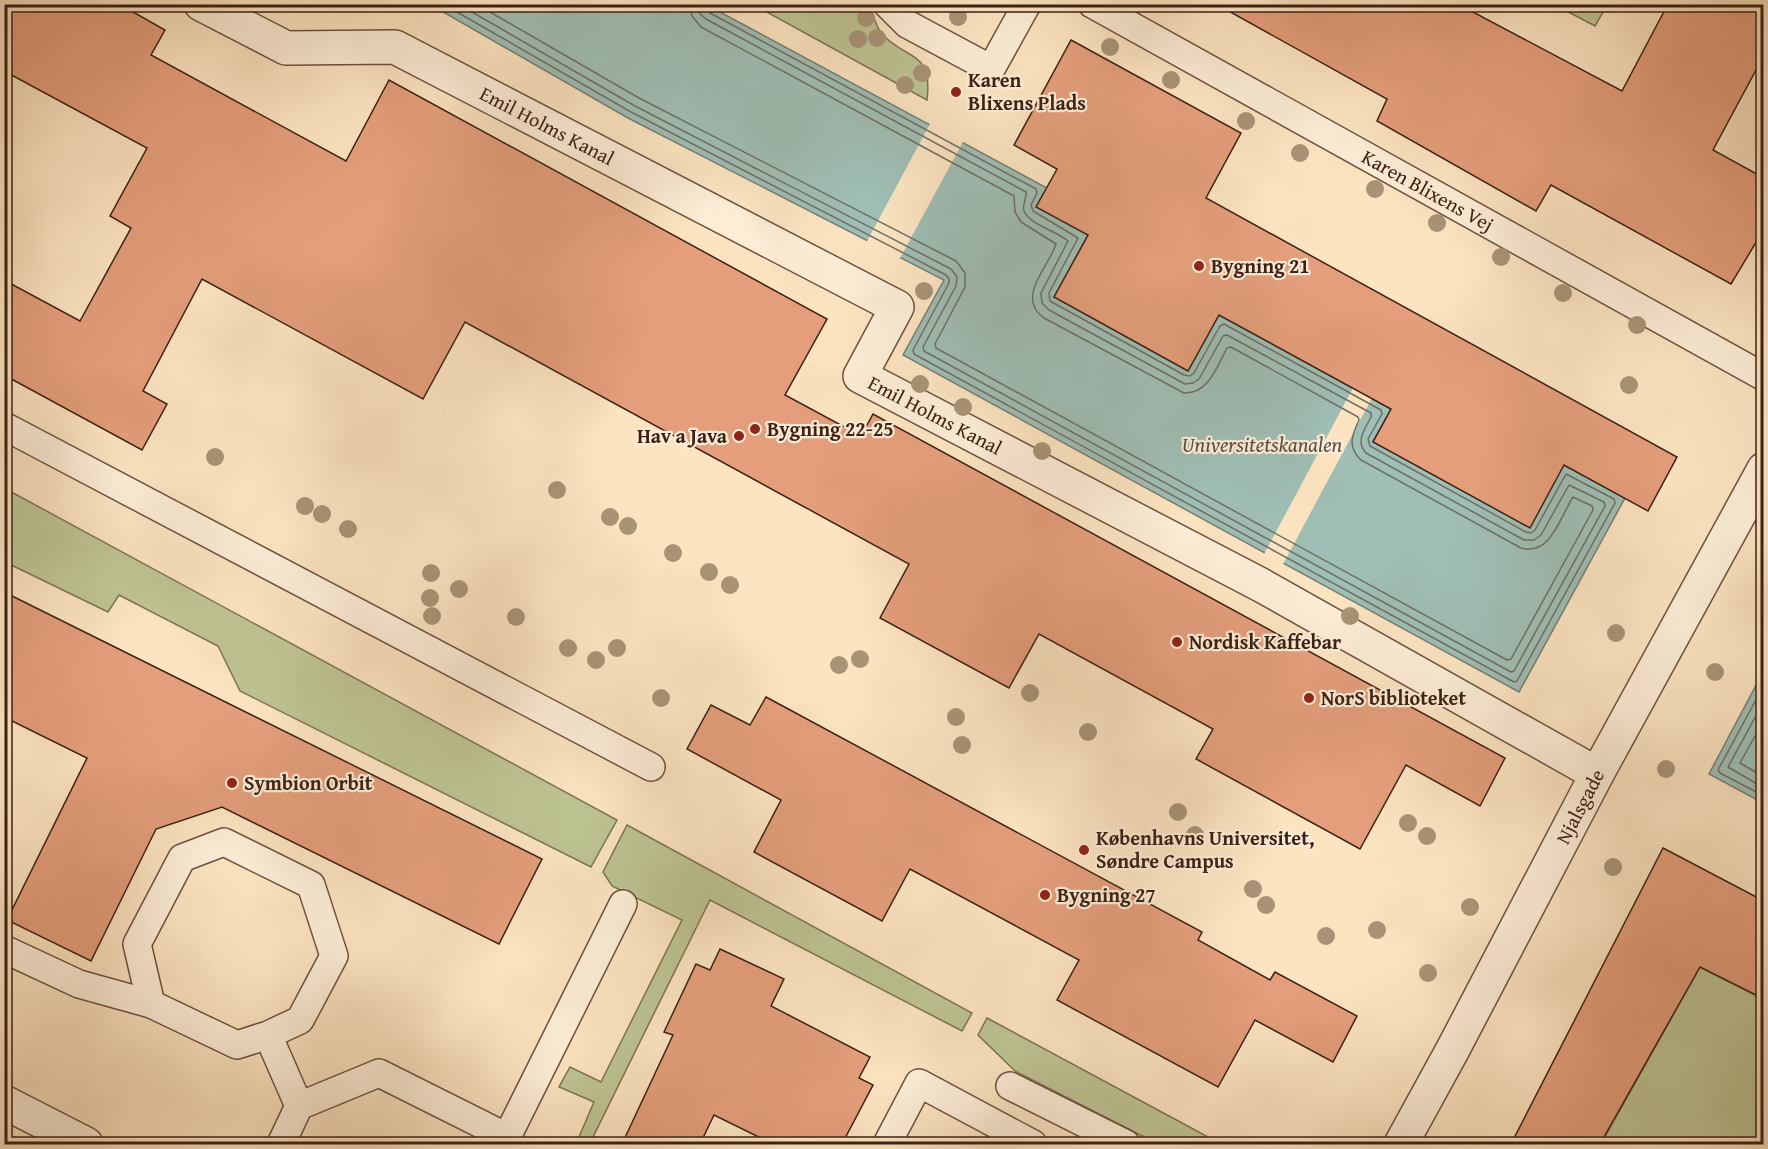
<svg xmlns="http://www.w3.org/2000/svg" width="1768" height="1149" viewBox="0 0 1768 1149" font-family="'Gentium Book Plus',serif">
  <style>
    .green { fill: #bec493; stroke: #7d7253; stroke-width: 1.5 }
    .water { fill: #9fbeb5; stroke: #777f74; stroke-width: 1.5 }
    .pier { fill: #fce4c1 }
    .lines { fill: none; stroke-linecap: round; stroke-linejoin: round }
    .shore { stroke: #6e6f64; stroke-width: 1.5 }
    .building { fill: #e49e7b; stroke: #3c2013; stroke-width: 1.5 }
    .service-casing { stroke: #6c513e; stroke-width: 30 }
    .pedestrian-casing { stroke: #6c513e; stroke-width: 36 }
    .tertiary-casing { stroke: #6c513e; stroke-width: 36 }
    .service { stroke: #fdedd7; stroke-width: 27 }
    .pedestrian { stroke: #fdedd7; stroke-width: 33 }
    .tertiary { stroke: #fdedd7; stroke-width: 33 }
    .tree { fill: #a89376 }
    .poi-dot { fill: #8f2418; stroke: #fdedd7; stroke-width: 2 }
    .labels { text-anchor: middle; stroke-width: 4.5; stroke-linejoin: round; paint-order: stroke }
    .poi-label { font-size: 20px; font-weight: bold; fill: #3c2013; stroke: #fdedd7; text-anchor: start }
    .street-label { font-size: 20px; fill: #3c2013; stroke: #fdedd7 }
    .water-label { font-size: 21px; font-style: italic; fill: #5a4f44; stroke: #fdedd7 }
  </style>
  <rect width="100%" height="100%" fill="#fce4c1"/>
  <filter id="stains"><feTurbulence type="fractalNoise" baseFrequency=".00333" numOctaves="4"/><feColorMatrix values="0 0 0 0 .2 0 0 0 0 .09 0 0 0 0 .02 0 0 0 .5 -.17"/></filter>
  <radialGradient id="worn" r=".72"><stop offset=".6" stop-color="#630" stop-opacity="0"/><stop offset="1" stop-color="#630" stop-opacity=".3"/></radialGradient>
  <g class="green">
    <path d="M768,5H867C874,13 875,26 882,34C907,61 933,50 927,100L763,10Z"/>
    <polygon points="1555,5 1607,5 1595,26"/>
    <polygon points="4,488 617,820 591,867 240,691 218,646 119,595 108,612 5,562"/>
    <polygon points="627,825 972,1013 962,1031 710,900 591,1141 579,1137 594,1102 559,1087 570,1067 601,1082 682,920 612,886 603,872"/>
    <polygon points="1700,967 1763,999 1763,1144 1601,1144"/>
    <polygon points="987,1018 1221,1144 1158,1144 1015,1071 978,1035"/>
  </g>
  <g class="water">
    <polygon points="431,5 707,5 1047,188 1088,235 1054,297 1188,371 1219,315 1391,409 1373,441 1564,465 1625,498 1519,692 903,355 944,280 628,118"/>
    <polygon points="1763,672 1764,803 1763,803 1709,774"/>
  </g>
  <g class="pier">
    <polygon points="931,122 964,140 899,260 866,243"/>
    <polygon points="1353,388 1372,398 1282,566 1263,556"/>
  </g>
  <g class="lines">
    <g class="shore">
      <polyline points="443,4 631,112 946,275 949,279 949,283 913,350 914,354 1514,682 1517,681 1615,503 1614,499 1566,474 1535,530 1531,533 1526,532 1370,446 1368,439 1382,414 1381,410 1224,324 1220,326 1194,373 1190,376 1184,375 1050,301 1049,293 1078,238 1033,211 1031,205 1037,193 1036,189 710,13 706,4"/>
      <path d="M458,4L635,106L951,269L957,277L956,286L923,347L924,351L1511,672L1514,671L1605,506L1604,502L1569,485L1541,535L1534,540H1524L1366,453C1355,441 1365,429 1371,417V413L1227,335L1223,336L1199,379L1193,383L1185,384L1049,310L1042,303L1041,293L1068,241C1058,232 1029,224 1024,211C1022,204 1027,198 1026,192L706,19L700,14L698,4"/>
      <path d="M476,4L639,98L956,261L965,273V287L935,344L936,348L1507,660L1511,659L1593,510L1592,506L1573,497C1560,517 1551,556 1521,548L1361,460C1347,447 1352,435 1359,420L1358,417L1231,347L1227,348C1217,366 1209,394 1184,393L1044,318C1015,297 1049,267 1056,244L1021,222L1015,212L1014,196L701,27L692,16L689,4"/>
      <polyline points="1764,685 1718,770 1720,773 1764,796"/>
      <polyline points="1764,701 1728,767 1764,788"/>
      <polyline points="1764,720 1740,763 1764,777"/>
    </g>
  </g>
  <g class="building">
    <polygon points="4,4 119,4 165,30 151,55 346,161 389,80 827,319 785,395 861,436 873,414 1505,758 1480,806 1406,765 1360,849 1196,759 1213,729 1039,634 1009,688 880,618 909,564 465,322 423,399 202,279 143,391 167,404 142,450 4,375 4,280 80,321 131,228 110,216 147,148 4,71"/>
    <polygon points="1216,4 1458,4 1622,91 1668,4 1764,4 1764,55 1713,150 1764,178 1764,229 1731,284 1551,185 1536,211 1377,121 1387,99"/>
    <polygon points="1071,40 1241,133 1206,198 1677,457 1648,511 1564,465 1530,528 1373,442 1391,409 1219,315 1188,371 1054,297 1088,235 1036,207 1057,169 1014,145"/>
    <polygon points="4,592 542,859 499,944 222,807 156,829 91,961 7,920 87,758 4,717"/>
    <polygon points="766,697 1202,932 1198,940 1270,980 1275,972 1357,1016 1333,1062 1255,1020 1218,1087 1057,1000 1079,960 910,869 882,921 754,852 781,800 687,749 711,705 750,725"/>
    <polygon points="1663,848 1764,901 1764,999 1700,967 1600,1144 1511,1144"/>
    <polygon points="720,949 784,979 771,1006 870,1057 859,1078 873,1085 842,1144 773,1144 714,1115 700,1144 622,1144 673,1035 664,1032 696,964 710,970"/>
  </g>
  <g class="lines">
    <g class="service-casing">
      <g id="service">
        <polyline points="887,4 907,24 991,69 1027,4"/>
        <path id="s1" d="M1092,4L1764,377"/>
        <polyline points="4,426 651,767"/>
        <polyline points="4,949 79,984 151,1004"/>
        <polyline points="268,1035 237,1045 151,1004 137,944 182,858 224,842 311,885 334,956 300,1020 268,1035 299,1106"/>
        <polyline points="1010,1086 1126,1144"/>
        <polyline points="281,1144 299,1106 379,1073 507,1137 623,904"/>
        <polyline points="887,1144 919,1083 1033,1144"/>
      </g>
    </g>
    <g class="pedestrian-casing">
      <g id="pedestrian">
        <path id="s2" d="M201,4L286,48L395,47L897,307L860,376L1261,585L1597,774"/>
      </g>
    </g>
    <g class="tertiary-casing">
      <g id="tertiary">
        <polyline points="4,1102 86,1144"/>
        <path id="s3" d="M1401,1144L1452,1051L1597,774L1764,469"/>
      </g>
    </g>
    <use href="#service" class="service"/>
    <use href="#pedestrian" class="pedestrian"/>
    <use href="#tertiary" class="tertiary"/>
  </g>
  <g class="tree">
    <circle cx="958" cy="17" r="9"/>
    <circle cx="866" cy="18" r="9"/>
    <circle cx="877" cy="38" r="9"/>
    <circle cx="858" cy="39" r="9"/>
    <circle cx="1110" cy="47" r="9"/>
    <circle cx="922" cy="73" r="9"/>
    <circle cx="1171" cy="80" r="9"/>
    <circle cx="905" cy="85" r="9"/>
    <circle cx="1246" cy="121" r="9"/>
    <circle cx="1300" cy="153" r="9"/>
    <circle cx="1375" cy="189" r="9"/>
    <circle cx="1437" cy="223" r="9"/>
    <circle cx="1501" cy="257" r="9"/>
    <circle cx="924" cy="291" r="9"/>
    <circle cx="1563" cy="293" r="9"/>
    <circle cx="1637" cy="325" r="9"/>
    <circle cx="920" cy="384" r="9"/>
    <circle cx="1629" cy="385" r="9"/>
    <circle cx="963" cy="407" r="9"/>
    <circle cx="1042" cy="451" r="9"/>
    <circle cx="215" cy="457" r="9"/>
    <circle cx="557" cy="490" r="9"/>
    <circle cx="305" cy="506" r="9"/>
    <circle cx="322" cy="514" r="9"/>
    <circle cx="610" cy="517" r="9"/>
    <circle cx="628" cy="526" r="9"/>
    <circle cx="348" cy="529" r="9"/>
    <circle cx="673" cy="553" r="9"/>
    <circle cx="709" cy="572" r="9"/>
    <circle cx="431" cy="573" r="9"/>
    <circle cx="730" cy="585" r="9"/>
    <circle cx="459" cy="589" r="9"/>
    <circle cx="430" cy="598" r="9"/>
    <circle cx="432" cy="616" r="9"/>
    <circle cx="1350" cy="616" r="9"/>
    <circle cx="516" cy="617" r="9"/>
    <circle cx="1616" cy="633" r="9"/>
    <circle cx="568" cy="648" r="9"/>
    <circle cx="617" cy="648" r="9"/>
    <circle cx="860" cy="659" r="9"/>
    <circle cx="596" cy="660" r="9"/>
    <circle cx="839" cy="665" r="9"/>
    <circle cx="1715" cy="672" r="9"/>
    <circle cx="1030" cy="693" r="9"/>
    <circle cx="661" cy="698" r="9"/>
    <circle cx="956" cy="717" r="9"/>
    <circle cx="1088" cy="732" r="9"/>
    <circle cx="962" cy="745" r="9"/>
    <circle cx="1666" cy="769" r="9"/>
    <circle cx="1178" cy="812" r="9"/>
    <circle cx="1408" cy="823" r="9"/>
    <circle cx="1195" cy="835" r="9"/>
    <circle cx="1427" cy="836" r="9"/>
    <circle cx="1613" cy="867" r="9"/>
    <circle cx="1253" cy="889" r="9"/>
    <circle cx="1266" cy="905" r="9"/>
    <circle cx="1470" cy="907" r="9"/>
    <circle cx="1377" cy="930" r="9"/>
    <circle cx="1326" cy="936" r="9"/>
    <circle cx="1428" cy="973" r="9"/>
  </g>
  <g class="poi-dot">
    <circle cx="956" cy="92" r="6"/>
    <circle cx="1199" cy="266" r="6"/>
    <circle cx="755" cy="429" r="6"/>
    <circle cx="739" cy="436" r="6"/>
    <circle cx="1177" cy="642" r="6"/>
    <circle cx="1309" cy="698" r="6"/>
    <circle cx="232" cy="783" r="6"/>
    <circle cx="1084" cy="850" r="6"/>
    <circle cx="1045" cy="895" r="6"/>
  </g>
  <g class="labels">
    <g class="poi-label">
      <text x="968" y="87">Karen<tspan x="968" dy="23">Blixens Plads</tspan></text>
      <text x="1211" y="273">Bygning 21</text>
      <text x="767" y="436">Bygning 22-25</text>
      <text x="727" y="443" text-anchor="end">Hav a Java</text>
      <text x="1189" y="649">Nordisk Kaffebar</text>
      <text x="1321" y="705">NorS biblioteket</text>
      <text x="244" y="790">Symbion Orbit</text>
      <text x="1096" y="845">Københavns Universitet,<tspan x="1096" dy="23">Søndre Campus</tspan></text>
      <text x="1057" y="902">Bygning 27</text>
    </g>
    <g class="street-label">
      <text dy="7" stroke="none"><textPath href="#s2" startOffset="376">Emil Holms Kanal</textPath></text>
      <text dy="7" stroke="none"><textPath href="#s1" startOffset="384">Karen Blixens Vej</textPath></text>
      <text dy="7" stroke="none"><textPath href="#s2" startOffset="933">Emil Holms Kanal</textPath></text>
      <text dy="7" stroke="none"><textPath href="#s3" startOffset="382">Njalsgade</textPath></text>
    </g>
    <g class="water-label">
      <text x="1262" y="452">Universitetskanalen</text>
    </g>
  </g>
  <rect width="1768" height="1149" fill="none" stroke="#fce4c1" stroke-width="24"/>
  <rect x="6" y="6" width="1756" height="1137" fill="none" stroke="#3c2013" stroke-width="3"/>
  <rect x="12" y="12" width="1744" height="1125" fill="none" stroke="#3c2013" stroke-width="1.5"/>
  <rect width="100%" height="100%" filter="url(#stains)"/>
  <rect width="100%" height="100%" fill="url(#worn)"/>
</svg>
